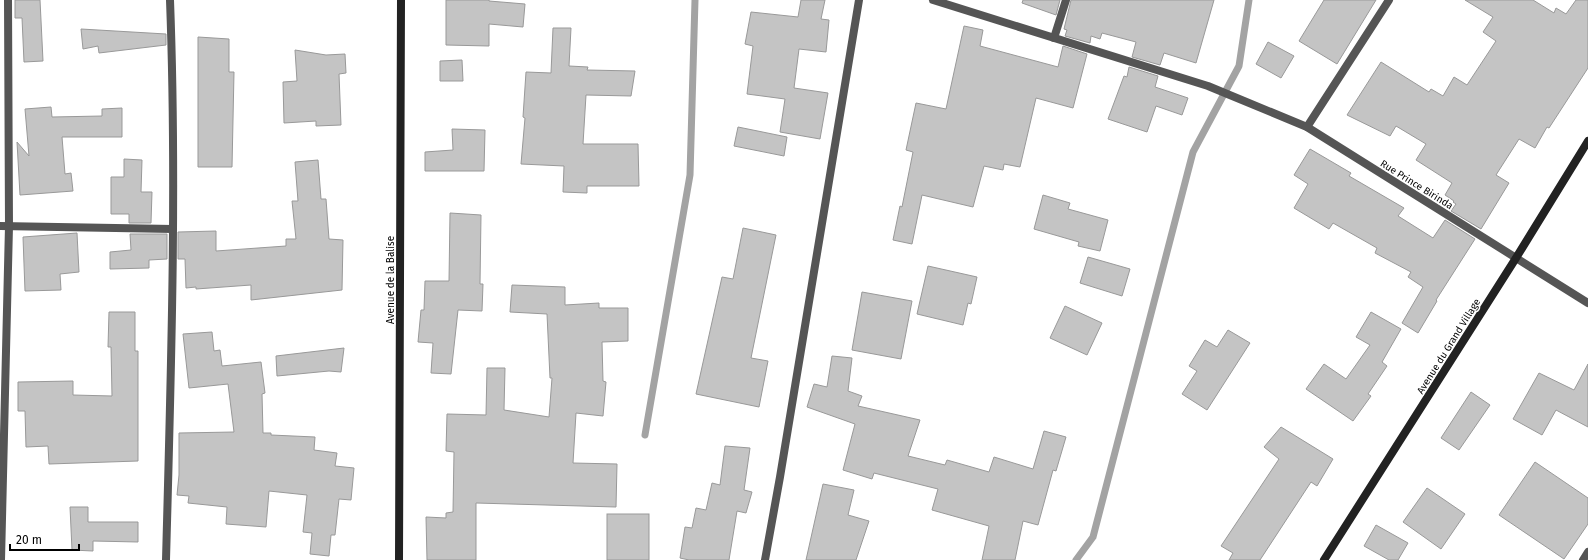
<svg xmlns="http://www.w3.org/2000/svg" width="1588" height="560" viewBox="0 0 1588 560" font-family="'Fira Sans',sans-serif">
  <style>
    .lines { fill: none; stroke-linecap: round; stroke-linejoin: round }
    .stream { stroke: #a3a3a3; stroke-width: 7 }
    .building { fill: #c4c4c4; stroke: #999 }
    .street { stroke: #555; stroke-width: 8 }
    .secondary { stroke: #222; stroke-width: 8 }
    .labels { text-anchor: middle; stroke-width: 3; stroke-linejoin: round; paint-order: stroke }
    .street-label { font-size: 10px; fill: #000; stroke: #fff }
  </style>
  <rect width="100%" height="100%" fill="#fff"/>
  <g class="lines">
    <g class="stream">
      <polyline points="645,435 690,175 695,0"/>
      <polyline points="1076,560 1093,537 1193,152 1239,66 1249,0"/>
    </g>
  </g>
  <g class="building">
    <polygon points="15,0 40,0 43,61 24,62 22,18 15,18"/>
    <polygon points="446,0 489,0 489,1 525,4 523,27 489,24 489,46 446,45"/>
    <polygon points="801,0 825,0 821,19 829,20 826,52 799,49 794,88 828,93 820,139 780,132 785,99 747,94 753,46 745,44 751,12 798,17"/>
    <polygon points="1023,0 1060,0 1056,15 1022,3"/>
    <polygon points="1071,0 1214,0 1196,63 1164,53 1160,65 1132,57 1136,42 1102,33 1100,39 1091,36 1090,43 1065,36 1067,30 1064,29"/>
    <polygon points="1324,0 1376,0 1337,64 1299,41"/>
    <polygon points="1465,0 1533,0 1554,13 1556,8 1566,14 1576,0 1588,0 1588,68 1549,128 1547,127 1535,148 1519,139 1496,175 1509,183 1481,229 1451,211 1456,204 1453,202 1454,201 1445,195 1452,183 1416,160 1426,144 1396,126 1390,136 1347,115 1381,62 1429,92 1431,89 1443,96 1454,77 1467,85 1496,41 1483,32 1493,17"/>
    <polygon points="964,26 983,30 980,46 1058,67 1063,46 1087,54 1073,108 1036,98 1020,167 1004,164 1003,170 984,166 973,207 922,195 912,244 893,240 900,206 902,207 913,152 906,150 916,103 946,109"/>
    <polygon points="553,28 571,28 569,66 588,67 587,70 635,71 631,96 586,95 583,144 638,144 639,186 587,186 587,193 563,192 564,166 521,164 525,118 523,117 526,72 551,73"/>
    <polygon points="81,29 166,34 166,45 99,53 98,46 83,49"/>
    <polygon points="198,37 229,39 229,72 234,72 232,167 198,167"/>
    <polygon points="1268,42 1294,56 1281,78 1256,64"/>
    <polygon points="295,50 326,55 345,54 346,73 339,74 341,125 316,126 316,121 284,123 283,82 297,81"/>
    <polygon points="462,60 463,81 440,81 440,61"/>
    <polygon points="1129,67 1158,76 1155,87 1188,98 1182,115 1156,106 1147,132 1108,119 1124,76 1127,77"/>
    <polygon points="51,107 52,117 102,116 102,109 122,108 122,137 62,137 65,174 71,173 73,191 20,195 17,142 29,156 25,109"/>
    <polygon points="738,127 787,137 784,156 734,146"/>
    <polygon points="452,129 485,130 484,171 425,171 425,152 453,150"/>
    <polygon points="1310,149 1351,173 1349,176 1404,208 1398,216 1433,238 1445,220 1475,239 1436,300 1437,301 1418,333 1402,323 1423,287 1408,277 1411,272 1375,253 1377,248 1333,223 1329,229 1294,208 1308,184 1294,175"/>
    <polygon points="124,159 142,160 141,192 152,192 151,223 129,223 129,214 111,214 111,177 124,177"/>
    <polygon points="318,160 321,199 326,199 329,239 343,240 342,290 251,300 251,285 196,289 196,287 186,288 185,259 178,259 178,232 216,231 216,251 286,246 286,239 296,239 292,201 298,201 295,162"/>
    <polygon points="1043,195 1070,203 1068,209 1108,220 1100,251 1078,246 1079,242 1034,229"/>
    <polygon points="450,213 481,215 480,284 483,284 482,311 458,310 451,374 431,373 433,343 418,342 421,310 424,310 425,281 449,281"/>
    <polygon points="743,228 776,235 751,358 768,361 759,407 696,394 722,277 733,279"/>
    <polygon points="77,233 79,272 60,274 61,290 25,291 23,237"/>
    <polygon points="130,234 167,234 167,259 149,260 149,268 110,269 110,252 131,250"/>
    <polygon points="1088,257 1130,269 1122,296 1080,283"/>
    <polygon points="928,266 977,277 971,304 968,303 963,325 917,314"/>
    <polygon points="512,285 565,287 565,305 599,303 599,308 628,308 628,341 602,342 603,381 606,382 603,416 576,413 573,463 617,464 616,507 476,503 476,560 427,560 426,517 446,518 446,513 453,512 454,452 446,451 447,414 486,415 487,368 505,368 504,410 549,417 552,378 550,378 547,314 510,312"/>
    <polygon points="862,292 912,301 901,359 852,350"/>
    <polygon points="1065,306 1102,323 1087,355 1050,338"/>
    <polygon points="109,312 135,312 135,351 138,351 138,461 49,464 48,446 26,447 25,411 18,411 18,382 73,381 73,395 112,396 111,347 108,347"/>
    <polygon points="1371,312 1401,329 1382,362 1387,366 1368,394 1371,396 1353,421 1306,389 1324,364 1346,379 1370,345 1356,337"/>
    <polygon points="1228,330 1250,343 1207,410 1182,394 1197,371 1189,366 1205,340 1217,347"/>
    <polygon points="212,332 214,351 220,350 222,366 261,362 265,393 262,394 263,433 271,433 271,435 315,437 314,450 337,453 335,466 354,468 351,500 339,499 335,535 331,535 329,556 310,554 312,533 303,532 307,495 269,491 266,527 226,524 227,507 188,503 189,496 177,495 179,475 179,433 234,432 228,384 189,388 183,334"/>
    <polygon points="344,348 341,372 329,371 277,376 276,356"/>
    <polygon points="832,356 852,358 848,391 862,396 858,406 920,420 908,456 945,465 947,460 989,472 994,457 1033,469 1044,431 1066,437 1056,471 1053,470 1038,525 1023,521 1015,560 982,560 989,526 932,510 938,489 874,473 872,479 843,470 855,424 807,407 814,384 827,387"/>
    <polygon points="1588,364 1588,427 1556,410 1542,435 1513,419 1539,373 1574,390"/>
    <polygon points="1471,392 1490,405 1459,450 1441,438"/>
    <polygon points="1281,427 1333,459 1317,486 1311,482 1260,560 1229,560 1233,553 1221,546 1279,459 1264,447"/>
    <polygon points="725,446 750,448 744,490 752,492 746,513 737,511 729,560 689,560 680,558 685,527 692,528 696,508 706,510 712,483 720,485"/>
    <polygon points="1535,462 1588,498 1588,524 1564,559 1499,515"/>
    <polygon points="823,484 854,490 848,515 869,521 856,560 806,560"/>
    <polygon points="1427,488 1465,514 1441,549 1403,522"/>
    <polygon points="70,507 88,507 88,522 138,522 138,542 93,541 93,551 72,550"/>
    <rect x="607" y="514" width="42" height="46"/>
    <polygon points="1376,525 1408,543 1398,560 1389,560 1364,546"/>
  </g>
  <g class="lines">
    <g class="street">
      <polyline points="933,0 1208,86 1307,127 1588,303"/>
      <polyline points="1054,38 1066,0"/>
      <polyline points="1307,127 1389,0"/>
      <polyline points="0,226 173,229"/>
      <polyline points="1,560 9,226 8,0"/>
      <path d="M166,560C171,373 177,187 170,0"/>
      <polyline points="765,560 780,477 859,0"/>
      <polyline points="1583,560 1588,552"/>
    </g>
    <g class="secondary">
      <polyline points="399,560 401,0"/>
      <polyline points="1324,560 1516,258 1588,141"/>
    </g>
  </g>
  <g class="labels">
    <g class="street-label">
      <text transform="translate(1417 184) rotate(32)" y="4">Rue Prince Birinda</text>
      <text transform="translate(390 280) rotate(-90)" y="4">Avenue de la Balise</text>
      <text transform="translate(1448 346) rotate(-58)" y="4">Avenue du Grand Village</text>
    </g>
  </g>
  <path d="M10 544v6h69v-6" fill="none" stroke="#000000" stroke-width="2"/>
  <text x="16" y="544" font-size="12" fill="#000000" stroke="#ffffff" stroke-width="3" paint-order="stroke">20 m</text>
</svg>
